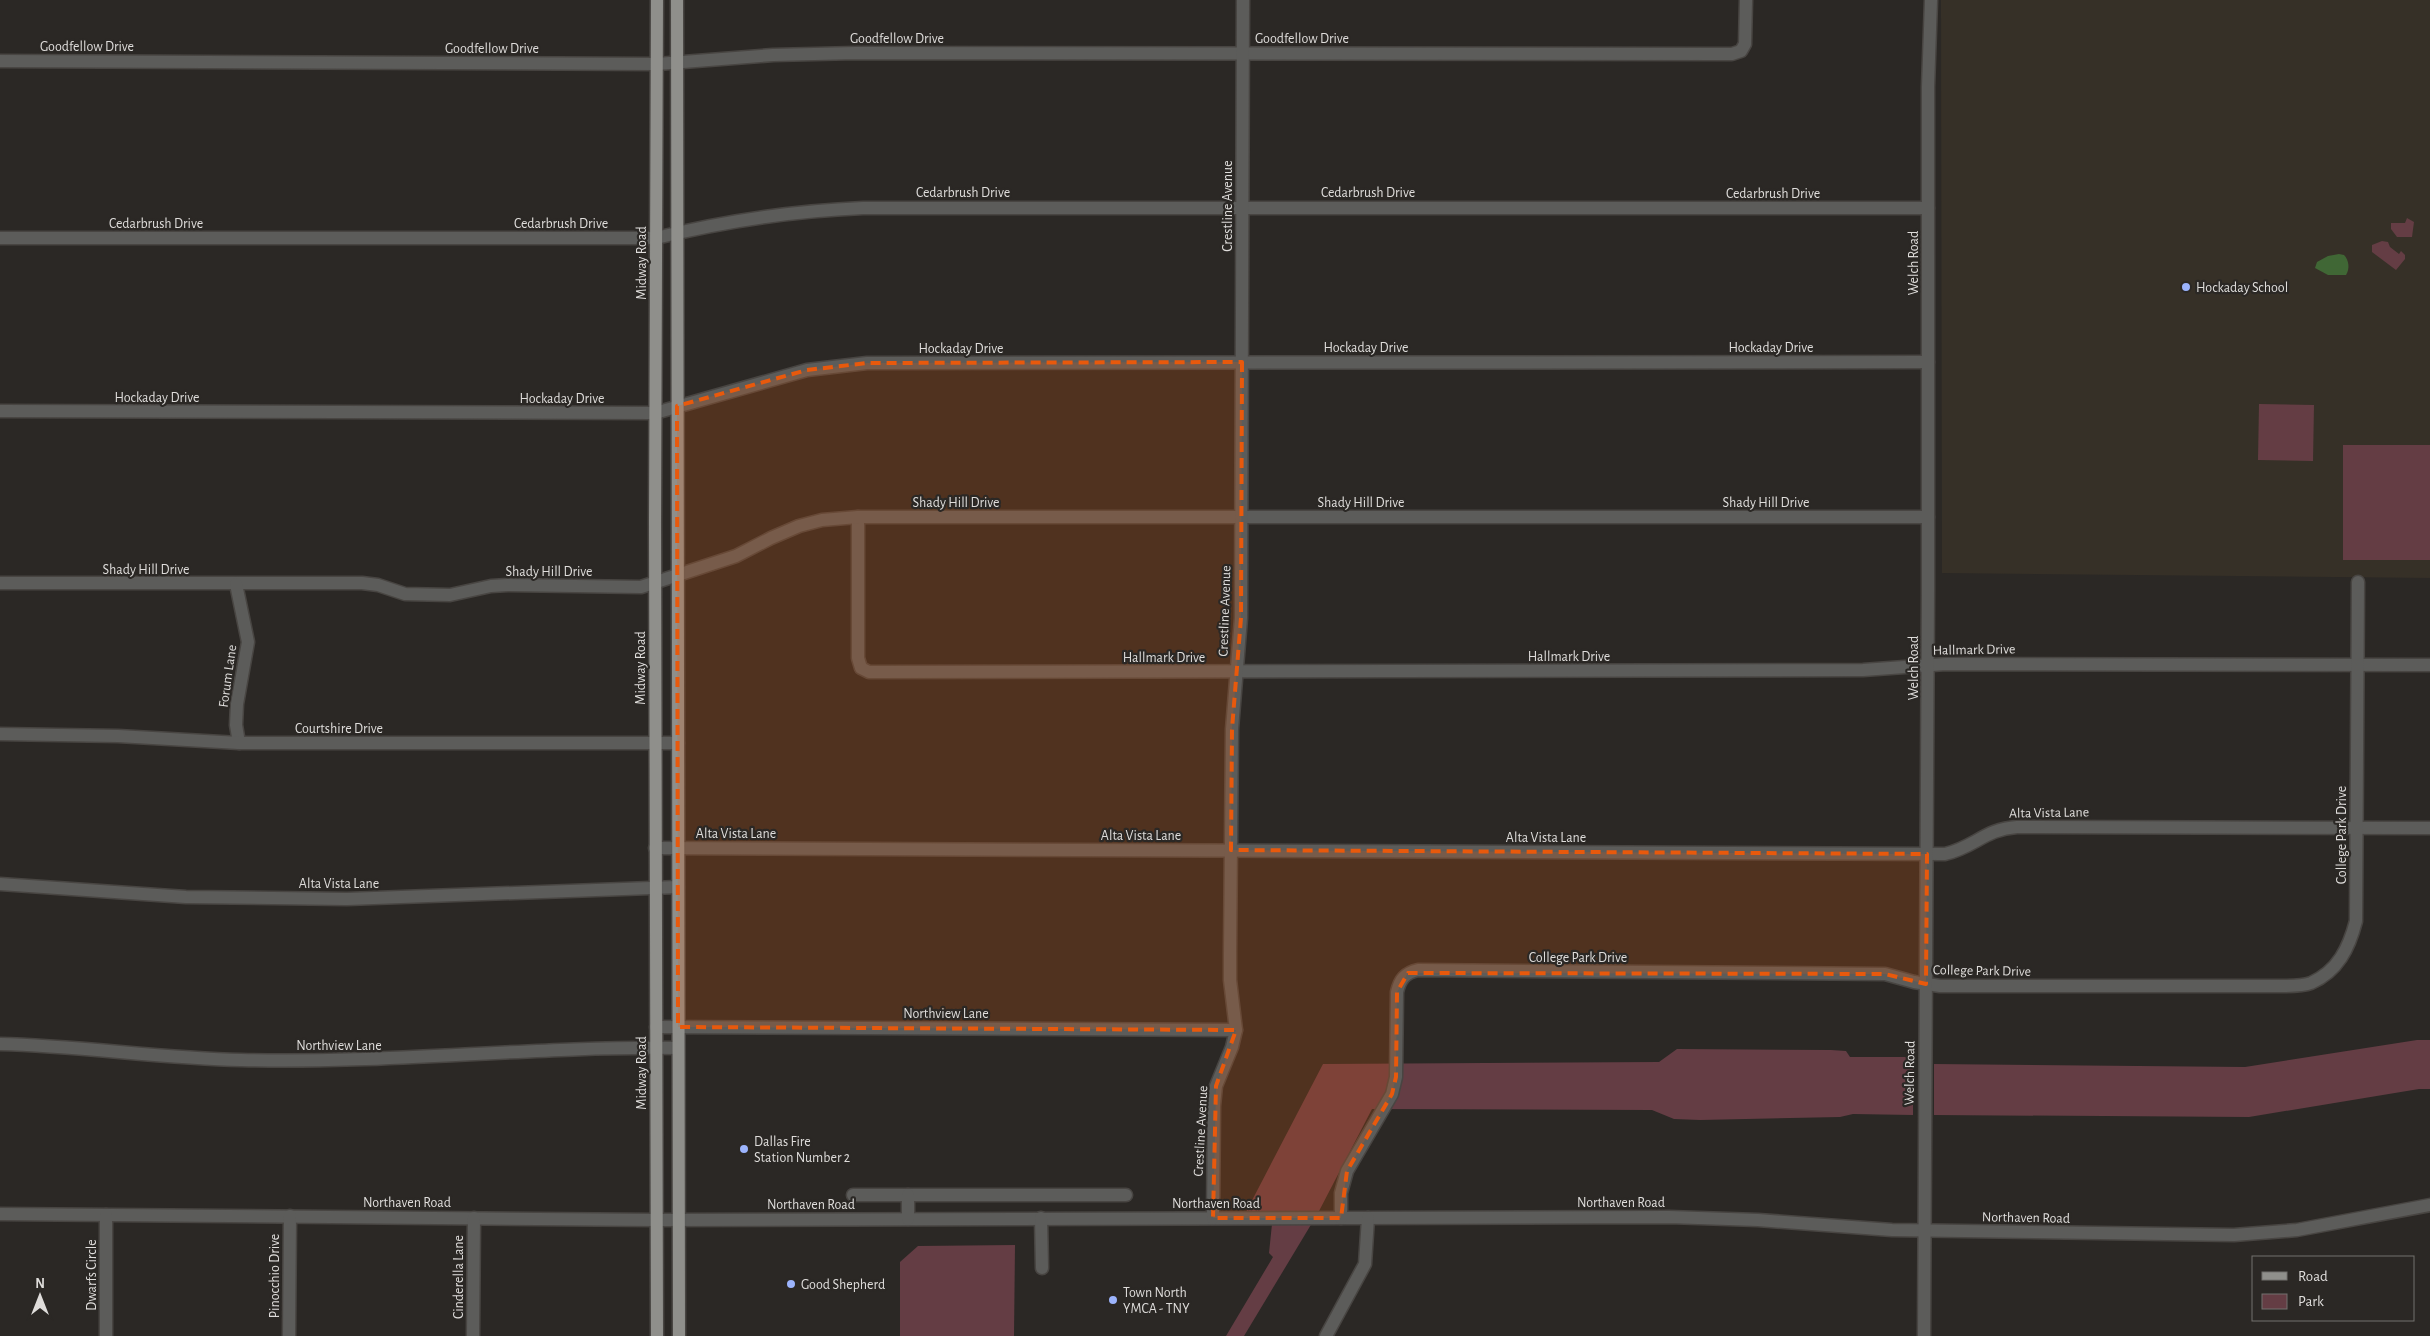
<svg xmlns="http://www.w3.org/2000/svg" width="2430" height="1336" viewBox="0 0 2430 1336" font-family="'Alegreya Sans',sans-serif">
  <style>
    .built { fill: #363027 }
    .green { fill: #643d44 }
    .water { fill: #406735 }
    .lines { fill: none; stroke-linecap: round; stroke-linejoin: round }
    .minor-casing { stroke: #484542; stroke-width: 15 }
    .major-casing { stroke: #484542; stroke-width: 15 }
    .minor { stroke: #5c5c5a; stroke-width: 12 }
    .major { stroke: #8f8f8b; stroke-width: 12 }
    .marked { fill: #e8590c; fill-opacity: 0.2; stroke: #e8590c; stroke-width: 4; stroke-dasharray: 10 6; stroke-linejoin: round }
    .poi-dot { fill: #9cb4fd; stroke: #2b2825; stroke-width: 2 }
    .labels { text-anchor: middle; stroke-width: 4.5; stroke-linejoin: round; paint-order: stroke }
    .street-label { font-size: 14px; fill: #dfdddb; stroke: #2b2825 }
    .poi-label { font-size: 14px; fill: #dfdddb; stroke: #2b2825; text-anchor: start }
  </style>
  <rect width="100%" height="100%" fill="#2b2825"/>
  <polygon class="built" points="1941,0 2430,0 2430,578 1942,573"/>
  <g class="green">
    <polygon points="2407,218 2414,222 2412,237 2397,237 2391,229 2391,223 2405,223"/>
    <polygon points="2382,241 2388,242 2390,247 2399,254 2401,251 2405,255 2405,259 2396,270 2372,252 2372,245"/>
    <polygon points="2259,404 2314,405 2313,461 2258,460"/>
    <rect x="2343" y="445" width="87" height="115"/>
    <polygon points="2417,1040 2430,1040 2430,1089 2419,1089 2249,1117 1934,1115 1934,1064 2245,1067"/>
    <polygon points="1677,1049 1831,1050 1846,1051 1850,1057 1913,1057 1913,1115 1853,1114 1840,1117 1700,1120 1674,1119 1652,1110 1372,1109 1318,1213 1246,1212 1323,1064 1659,1062"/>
    <polygon points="1312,1223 1244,1336 1226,1336 1273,1257 1269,1253 1272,1224"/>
    <polygon points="1015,1245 1014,1336 900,1336 900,1262 918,1246"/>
  </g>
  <path class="water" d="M2339,254L2344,255C2349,260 2350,269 2346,275H2328L2315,268L2317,262L2328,256Z"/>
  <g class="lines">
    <g class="minor-casing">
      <g id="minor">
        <polyline points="0,61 657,64 773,55 856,53 1732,54 1741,51 1745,44 1746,0"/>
        <path d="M0,238H656C725,221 792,211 863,208H1928"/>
        <polyline points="0,411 655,413 807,370 867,363 1928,362"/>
        <polyline points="858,517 858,658 861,668 869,672 1863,670 1946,664 2430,665"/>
        <polyline points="0,583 362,583 378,585 405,594 450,595 491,586 508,585 641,587 736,556 771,538 799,526 822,520 858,517 1928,517"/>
        <polyline points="236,584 248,642 237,704 236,725 239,743"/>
        <polyline points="0,734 118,736 239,743 678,743"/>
        <path d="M655,848L1945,854C1975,847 1985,829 2017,827L2430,828"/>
        <polyline points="0,884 186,897 347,899 678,887"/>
        <polyline points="656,1027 1236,1030"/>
        <path d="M0,1044C80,1046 160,1058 241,1060C387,1064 532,1046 678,1048"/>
        <polyline points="853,1195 1126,1195"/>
        <polyline points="0,1214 656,1220 1669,1217 1758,1220 1892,1230 2234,1235 2297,1230 2430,1205"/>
        <polyline points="1041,1218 1042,1268"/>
        <polyline points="1213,1218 1214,1106 1216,1086 1232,1047 1236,1030 1230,980 1230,952 1232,729 1241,618 1243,0"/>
        <path d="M1341,1218V1193L1347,1171L1392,1094L1396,1077L1397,992C1400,979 1405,973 1418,970L1885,974L1914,982L1940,986H2283C2292,986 2303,986 2311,983C2338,971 2349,948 2356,921L2358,582"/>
        <polyline points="908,1219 908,1195"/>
        <polyline points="106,1336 106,1215"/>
        <polyline points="289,1336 290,1216"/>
        <polyline points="473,1336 474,1218"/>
        <polyline points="1326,1336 1365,1264 1368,1218"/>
        <polyline points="1924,1336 1928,592 1928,87 1931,0"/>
      </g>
    </g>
    <g class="major-casing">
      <g id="major">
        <polyline points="677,0 679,1336"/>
        <polyline points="657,1336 655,523 657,0"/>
      </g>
    </g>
    <use href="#minor" class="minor"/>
    <use href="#major" class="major"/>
  </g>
  <path class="marked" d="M1242,362L1241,618L1232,729L1231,850L1927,854L1926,984L1885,974L1408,973L1397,992L1396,1077L1392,1094L1347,1171L1341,1218H1213L1216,1086L1236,1030L678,1027L677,406L807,370L867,363Z"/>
  <g class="poi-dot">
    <circle cx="2186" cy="287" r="5"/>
    <circle cx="744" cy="1149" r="5"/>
    <circle cx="791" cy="1284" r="5"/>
    <circle cx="1113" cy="1300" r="5"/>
  </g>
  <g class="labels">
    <g class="street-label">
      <text x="897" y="43">Goodfellow Drive</text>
      <text x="1302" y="43">Goodfellow Drive</text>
      <text x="87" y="51">Goodfellow Drive</text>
      <text x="492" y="53">Goodfellow Drive</text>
      <text x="963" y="197">Cedarbrush Drive</text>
      <text x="1368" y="197">Cedarbrush Drive</text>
      <text x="1773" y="198">Cedarbrush Drive</text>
      <text transform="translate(1227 206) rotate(-90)" y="5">Crestline Avenue</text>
      <text x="156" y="228">Cedarbrush Drive</text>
      <text x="561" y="228">Cedarbrush Drive</text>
      <text transform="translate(641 263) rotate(-90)" y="5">Midway Road</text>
      <text transform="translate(1913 263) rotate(-90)" y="5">Welch Road</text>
      <text x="1366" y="352">Hockaday Drive</text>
      <text x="1771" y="352">Hockaday Drive</text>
      <text x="961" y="353">Hockaday Drive</text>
      <text x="157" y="402">Hockaday Drive</text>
      <text x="562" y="403">Hockaday Drive</text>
      <text x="956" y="507">Shady Hill Drive</text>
      <text x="1361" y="507">Shady Hill Drive</text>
      <text x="1766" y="507">Shady Hill Drive</text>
      <text x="146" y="574">Shady Hill Drive</text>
      <text x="549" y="576">Shady Hill Drive</text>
      <text transform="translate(1224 611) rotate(-88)" y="5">Crestline Avenue</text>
      <text transform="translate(1974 649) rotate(-1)" y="5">Hallmark Drive</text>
      <text x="1569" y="661">Hallmark Drive</text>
      <text x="1164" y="662">Hallmark Drive</text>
      <text transform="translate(640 668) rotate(-90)" y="5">Midway Road</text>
      <text transform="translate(1913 668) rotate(-90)" y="5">Welch Road</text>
      <text transform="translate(227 676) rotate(-82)" y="5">Forum Lane</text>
      <text x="339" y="733">Courtshire Drive</text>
      <text transform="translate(2049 812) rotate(-1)" y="5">Alta Vista Lane</text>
      <text x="736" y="838">Alta Vista Lane</text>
      <text x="1141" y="840">Alta Vista Lane</text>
      <text transform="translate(2341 835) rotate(-90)" y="5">College Park Drive</text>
      <text x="1546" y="842">Alta Vista Lane</text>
      <text x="339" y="888">Alta Vista Lane</text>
      <text x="1578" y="962">College Park Drive</text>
      <text transform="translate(1982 970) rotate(1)" y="5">College Park Drive</text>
      <text x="946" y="1018">Northview Lane</text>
      <text x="339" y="1050">Northview Lane</text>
      <text transform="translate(641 1073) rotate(-90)" y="5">Midway Road</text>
      <text transform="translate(1909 1073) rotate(-89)" y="5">Welch Road</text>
      <text transform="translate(1200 1131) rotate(-87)" y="5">Crestline Avenue</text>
      <text x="407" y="1207">Northaven Road</text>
      <text x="1621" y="1207">Northaven Road</text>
      <text x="1216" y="1208">Northaven Road</text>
      <text x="811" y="1209">Northaven Road</text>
      <text transform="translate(2026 1217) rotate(1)" y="5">Northaven Road</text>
      <text transform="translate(91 1275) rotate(-90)" y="5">Dwarfs Circle</text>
      <text transform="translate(274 1276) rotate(-90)" y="5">Pinocchio Drive</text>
      <text transform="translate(458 1277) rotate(-90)" y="5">Cinderella Lane</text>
    </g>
    <g class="poi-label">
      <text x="2196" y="292">Hockaday School</text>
      <text x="754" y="1146">Dallas Fire<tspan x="754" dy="16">Station Number 2</tspan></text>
      <text x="801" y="1289">Good Shepherd</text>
      <text x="1123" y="1297">Town North<tspan x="1123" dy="16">YMCA - TNY</tspan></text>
    </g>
  </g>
  <rect x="2252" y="1256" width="162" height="65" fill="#2b2825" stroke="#73706e"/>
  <rect x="2262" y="1272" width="25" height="8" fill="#8f8f8b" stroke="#73706e"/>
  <text x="2298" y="1281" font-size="15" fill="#dfdddb">Road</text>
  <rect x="2262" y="1294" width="25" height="15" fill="#643d44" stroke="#73706e"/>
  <text x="2298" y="1306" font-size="15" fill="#dfdddb">Park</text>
  <g transform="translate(40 1296)" stroke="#2b2825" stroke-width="4" paint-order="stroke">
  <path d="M0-4L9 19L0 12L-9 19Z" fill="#dfdddb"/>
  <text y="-8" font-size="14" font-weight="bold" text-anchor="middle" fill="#dfdddb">N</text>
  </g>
</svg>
